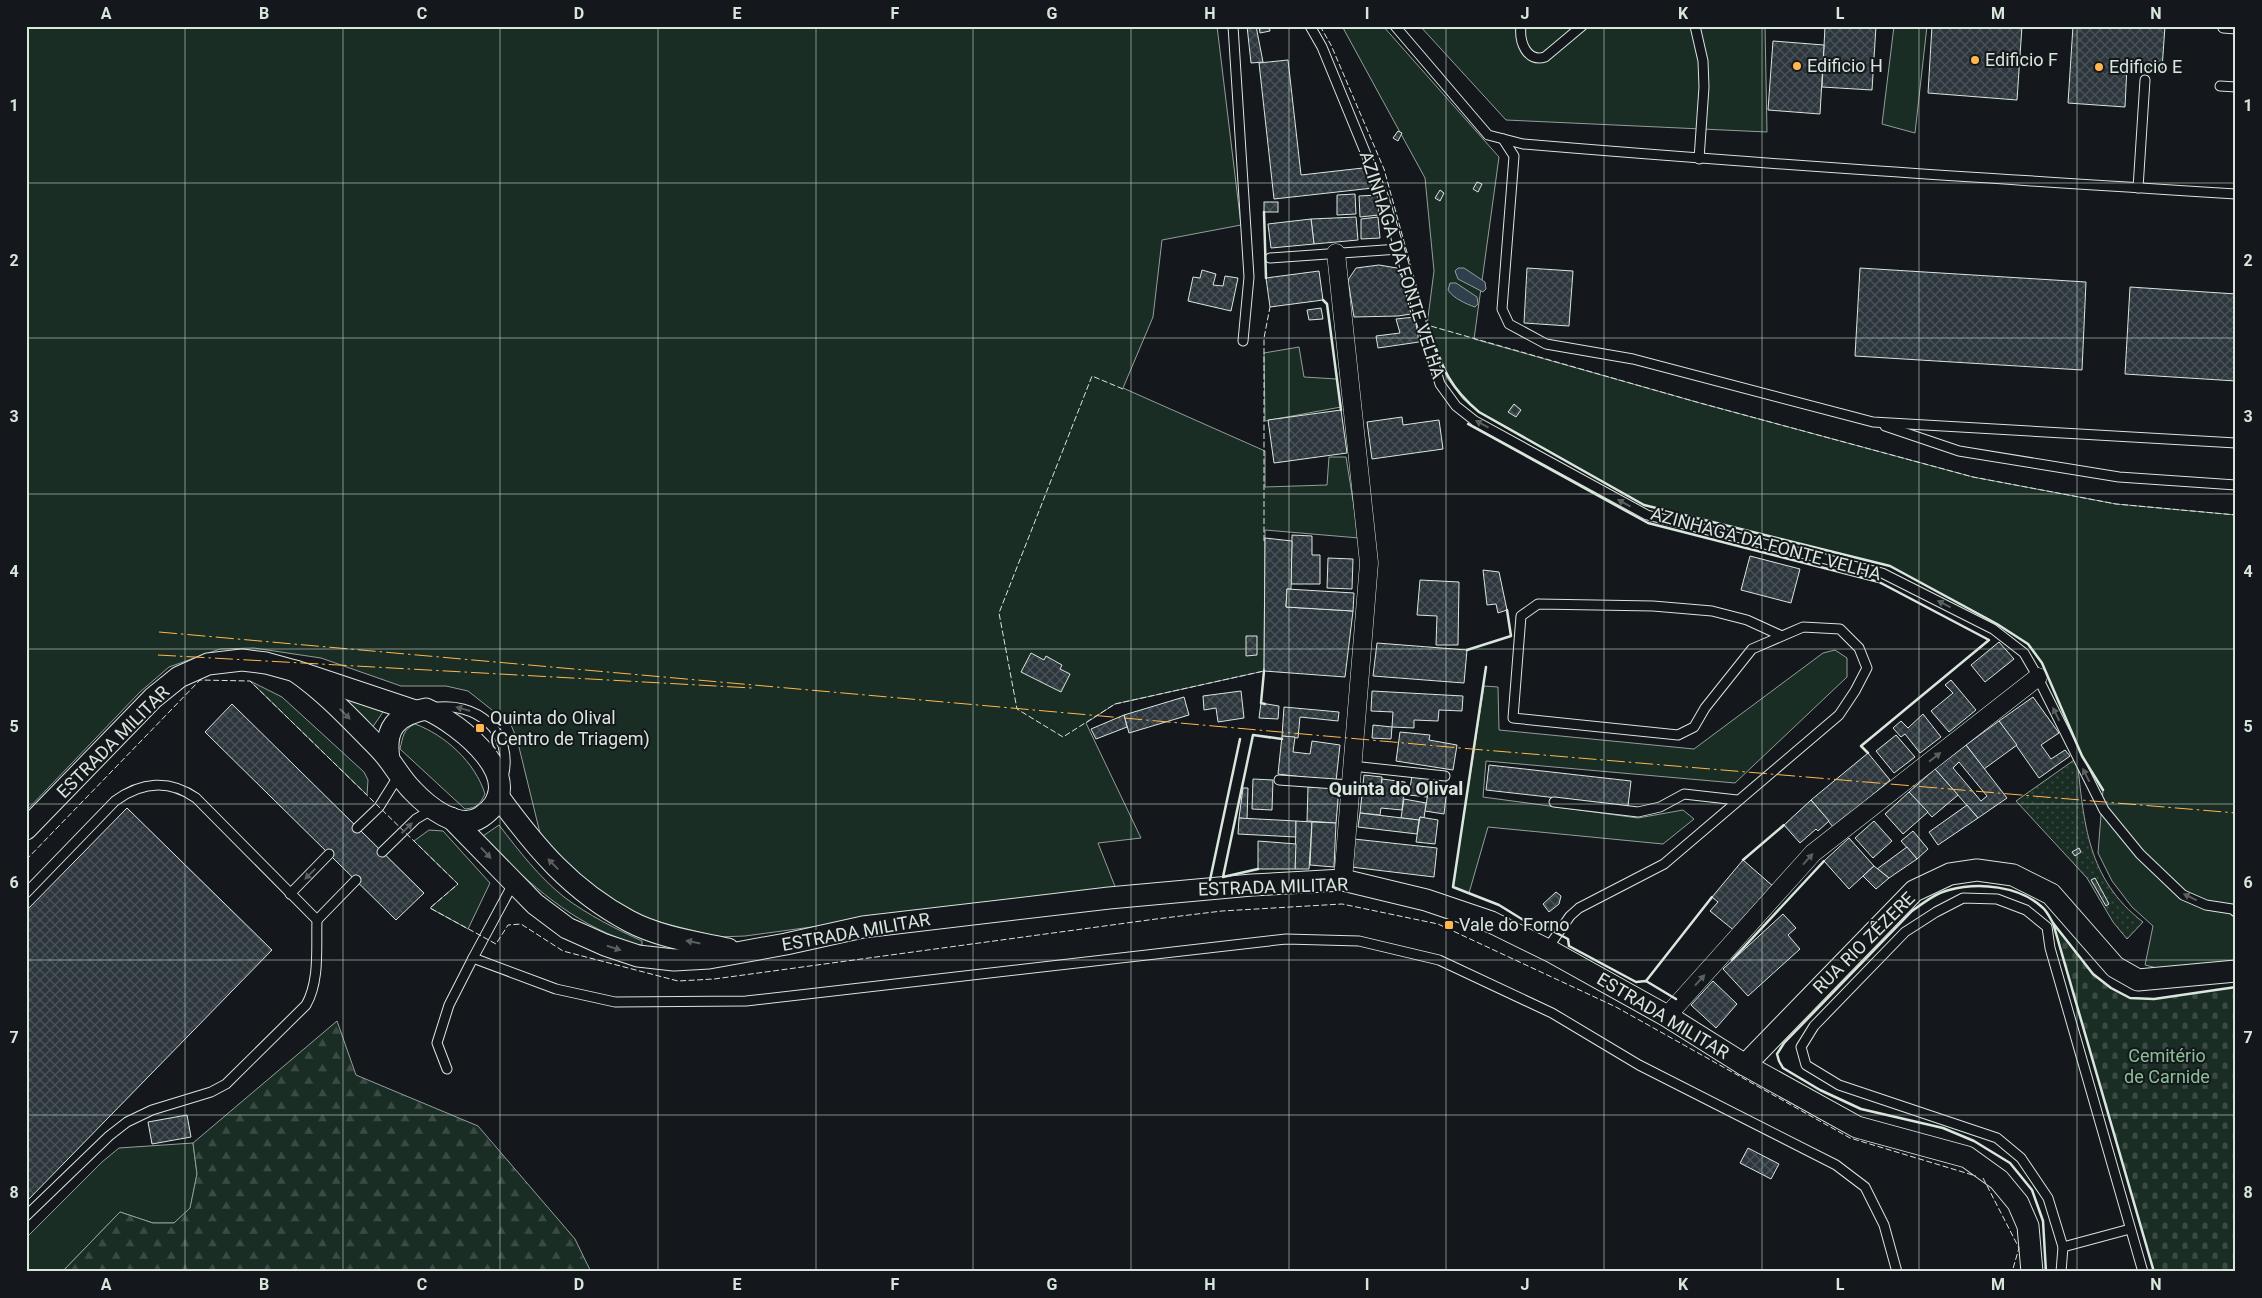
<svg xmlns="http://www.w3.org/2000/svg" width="2262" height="1298" viewBox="0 0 2262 1298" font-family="Roboto,sans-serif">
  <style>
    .grass { fill: #1a2d24; stroke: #939e99 }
    .forest { fill: url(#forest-firs); stroke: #939e99 }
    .cemetery { fill: url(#cemetery-stones); stroke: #939e99 }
    .park { fill: url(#park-dots); stroke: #939e99 }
    .water { fill: #2f3f4d; stroke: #939e99 }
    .building { fill: url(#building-cross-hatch); stroke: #d8e6dc; fill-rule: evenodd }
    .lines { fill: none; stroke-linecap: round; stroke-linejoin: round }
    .service-casing { stroke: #d8e6dc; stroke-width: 11 }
    .minor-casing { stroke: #d8e6dc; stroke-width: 19 }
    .tertiary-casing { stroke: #d8e6dc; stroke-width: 23 }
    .service { stroke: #14181c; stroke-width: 9 }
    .minor { stroke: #14181c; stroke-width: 18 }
    .tertiary { stroke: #14181c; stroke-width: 21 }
    .fence { stroke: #d8e6dc; stroke-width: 1; stroke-dasharray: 6 2.5; stroke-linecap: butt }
    .wall { stroke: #d8e6dc; stroke-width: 2.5 }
    .power { stroke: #ffb74d; stroke-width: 1; stroke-dasharray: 18 4 2.5 4; stroke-linecap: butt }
    .oneway { fill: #59605f }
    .grid { fill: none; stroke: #d8e6dc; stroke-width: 1; stroke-opacity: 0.55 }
    .poi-dot { fill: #ffb74d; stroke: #14181c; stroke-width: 2 }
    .labels { text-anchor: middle; stroke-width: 4; stroke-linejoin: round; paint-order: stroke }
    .poi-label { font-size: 18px; fill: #d8e6dc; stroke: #14181c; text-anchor: start }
    .street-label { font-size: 18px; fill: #d8e6dc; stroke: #14181c }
    .park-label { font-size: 18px; fill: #8ac095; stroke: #14181c }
    .neighbourhood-label { font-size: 19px; font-weight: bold; fill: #d8e6dc; stroke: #14181c }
    .neatline { fill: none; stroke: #d8e6dc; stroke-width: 2 }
    .grid-label { font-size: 16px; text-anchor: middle; font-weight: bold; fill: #d8e6dc }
  </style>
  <defs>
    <pattern id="forest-firs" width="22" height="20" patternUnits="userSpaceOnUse" patternTransform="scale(1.25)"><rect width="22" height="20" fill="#1a2d24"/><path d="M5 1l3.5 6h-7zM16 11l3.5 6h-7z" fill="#3b4b43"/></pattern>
    <pattern id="cemetery-stones" width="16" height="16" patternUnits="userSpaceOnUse" patternTransform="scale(1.25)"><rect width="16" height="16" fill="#1a2d24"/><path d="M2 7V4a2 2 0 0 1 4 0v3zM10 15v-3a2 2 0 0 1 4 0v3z" fill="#3b4b43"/></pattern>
    <pattern id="park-dots" width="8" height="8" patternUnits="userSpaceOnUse" patternTransform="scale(1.25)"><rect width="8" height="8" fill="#1a2d24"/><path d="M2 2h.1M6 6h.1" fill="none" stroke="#3b4b43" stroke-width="1.8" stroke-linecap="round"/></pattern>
    <pattern id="building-cross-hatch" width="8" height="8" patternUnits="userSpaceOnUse" patternTransform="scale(1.25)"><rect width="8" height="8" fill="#2c363c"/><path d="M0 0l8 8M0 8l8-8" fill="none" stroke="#4a5358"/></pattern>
  </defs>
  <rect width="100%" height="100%" fill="#14181c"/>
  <g class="grass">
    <polygon points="26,26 1217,26 1241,225 1162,240 1153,317 1123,388 1265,451 1265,487 1327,485 1329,457 1346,457 1359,538 1265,530 1264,671 1115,704 1086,723 1141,838 1098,843 1116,889 1012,900 745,936 718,937 632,915 564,863 540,833 517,739 511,725 468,691 446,686 401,686 321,658 254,648 220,649 169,667 140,692 26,811"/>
    <polygon points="1342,26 1383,26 1499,157 1474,339 1700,403 1973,477 2116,504 2236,515 2236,961 2165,970 2145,965 2153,926 2132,907 2112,881 2098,853 2103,790 2082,756 2042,663 2028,644 1997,624 1890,566 1644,505 1479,412 1463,399 1447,378 1427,325 1434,271 1425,178"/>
    <polygon points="1420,26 1765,26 1767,132 1506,120"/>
    <polygon points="1894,26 1927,26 1915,133 1882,124"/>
    <polygon points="1299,347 1304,377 1337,379 1341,407 1265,421 1264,353"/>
    <polygon points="1835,650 1847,658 1847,677 1735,783 1486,761 1483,797 1638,818 1683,810 1694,819 1663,844 1488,827 1469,893 1453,887 1484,686 1498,687 1499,730 1694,749 1823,653"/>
    <polygon points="250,681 282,697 364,772 368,780 367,795"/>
    <polygon points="347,697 385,709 372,728 343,700"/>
    <path d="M415,724C445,735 475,762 485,794C480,804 477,808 465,809L400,749C403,737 403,729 415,724Z"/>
    <path d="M499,825C519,851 539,877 564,897C588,915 616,929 642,941V945C633,945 625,941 616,937C565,917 521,877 483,836Z"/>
    <polygon points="429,830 443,831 490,883 468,929 430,908 458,884 414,841"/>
    <polygon points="193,1143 197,1174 190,1209 174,1223 153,1223 120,1212 62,1272 26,1272 26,1238 102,1162 119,1148"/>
  </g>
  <polygon class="forest" points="337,1021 356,1075 478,1126 575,1239 591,1272 62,1272 120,1212 153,1223 174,1223 190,1208 197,1174 193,1143"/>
  <polygon class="cemetery" points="2053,923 2093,974 2111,988 2130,998 2154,999 2236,987 2236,1272 2154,1272"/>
  <path class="park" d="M2077,758C2084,823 2087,879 2143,922L2127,939L2113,922L2087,878L2016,801Z"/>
  <g class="water">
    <polygon points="1458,268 1464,268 1485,282 1486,289 1483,292 1458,279 1455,271"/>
    <path d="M1450,283H1456L1477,297L1478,304L1475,307C1466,304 1453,298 1448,290Z"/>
  </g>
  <g class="building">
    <polygon points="1247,26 1256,26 1263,62 1251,63"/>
    <polygon points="1259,26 1269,26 1270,31 1260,33"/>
    <polygon points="1825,26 1876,26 1872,90 1822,87"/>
    <polygon points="1932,26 2022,26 2017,100 1928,93"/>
    <polygon points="2073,26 2165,26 2162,69 2127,66 2125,107 2068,103"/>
    <polygon points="1773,41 1824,45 1820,114 1768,110"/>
    <polygon points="1288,60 1301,175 1363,168 1373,188 1274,199 1259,63"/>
    <polygon points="1398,131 1402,133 1398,141 1393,138"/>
    <polygon points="1477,182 1482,184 1478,192 1473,189"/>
    <polygon points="1440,190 1444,193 1440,201 1435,198"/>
    <polygon points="1355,194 1356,214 1337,215 1337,195"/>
    <polygon points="1378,195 1379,215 1360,217 1359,196"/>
    <rect x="1264" y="202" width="14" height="10"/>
    <polygon points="1356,217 1358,240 1314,244 1311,219"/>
    <polygon points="1378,217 1380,238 1361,239 1361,219"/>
    <polygon points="1311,219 1314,244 1271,248 1268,224"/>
    <polygon points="1379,265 1397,268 1402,277 1411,314 1398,316 1354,317 1348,280 1356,268"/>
    <polygon points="1527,268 1573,271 1569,326 1524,323"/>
    <polygon points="1860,268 2086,282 2082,370 1855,356"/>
    <polygon points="1202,270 1216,274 1213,285 1223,286 1225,276 1238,278 1231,311 1188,301 1193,277 1200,278"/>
    <polygon points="1319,271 1323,300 1270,307 1266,278"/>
    <polygon points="2130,287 2236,294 2236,381 2125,374"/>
    <polygon points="1321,308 1323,319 1309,320 1307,310"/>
    <polygon points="1415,317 1419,342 1378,348 1376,336 1400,333 1396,319"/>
    <polygon points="1514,404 1521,410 1516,417 1508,412"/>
    <polygon points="1341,410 1347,453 1274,463 1268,420"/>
    <polygon points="1402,417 1403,425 1439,420 1443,449 1372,459 1367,422"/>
    <polygon points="1292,535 1312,536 1312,555 1320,555 1320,584 1291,584"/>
    <polygon points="1265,538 1292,541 1291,589 1287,589 1286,607 1353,611 1345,677 1264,671"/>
    <polygon points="1750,556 1800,569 1791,603 1741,590"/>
    <polygon points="1328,558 1353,559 1352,589 1327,588"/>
    <polygon points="1483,570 1499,572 1507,610 1498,613 1496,604 1487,605"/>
    <polygon points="1420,580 1459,582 1458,645 1436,645 1437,616 1417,615"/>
    <polygon points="1287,589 1354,593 1353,611 1286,607"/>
    <polygon points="1246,636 1257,636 1257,655 1246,656"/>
    <polygon points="1999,642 2014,659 1985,682 1971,665"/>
    <polygon points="1377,643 1467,650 1464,683 1373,676"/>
    <polygon points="1031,653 1044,660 1046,656 1062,665 1060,669 1070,674 1061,692 1021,672"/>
    <polygon points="1951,680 1976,710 1949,732 1931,711 1953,693 1945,685"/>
    <polygon points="1241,691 1244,718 1218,722 1216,708 1204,710 1203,696"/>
    <polygon points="1372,691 1463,696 1462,711 1439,710 1438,721 1414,720 1414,728 1392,727 1393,712 1371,711"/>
    <polygon points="1184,697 1189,715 1129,733 1124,715"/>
    <polygon points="2033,697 2059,733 2041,745 2051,759 2065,750 2070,756 2039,778 1999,721"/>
    <polygon points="1261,703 1279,706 1278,719 1259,718"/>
    <polygon points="232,704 424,893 396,920 205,732"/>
    <polygon points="1284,707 1339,712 1338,721 1300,717 1298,738 1282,736"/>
    <polygon points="1923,714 1941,737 1920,753 1905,734 1901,737 1893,728 1901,721 1908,728"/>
    <polygon points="1124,715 1127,727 1096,739 1091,729"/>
    <polygon points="1999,721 2017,745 1984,769 1966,745"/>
    <polygon points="1373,725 1392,727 1391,739 1372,738"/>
    <polygon points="1400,732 1430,735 1429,740 1457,745 1453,770 1396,761"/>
    <polygon points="1896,735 1915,757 1894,773 1876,751"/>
    <polygon points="1282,736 1295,737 1293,752 1310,754 1312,741 1340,745 1336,781 1278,774"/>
    <path d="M1966,745L2007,798L1978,818L1935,769ZM1959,762L1987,796L1981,801L1953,768Z"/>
    <polygon points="1868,753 1890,780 1834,828 1811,800"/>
    <polygon points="1489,765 1631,781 1628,806 1486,790"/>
    <polygon points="1935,769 1958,795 1932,817 1909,792"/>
    <polygon points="1364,775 1382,777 1381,785 1377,785 1376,792 1381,792 1382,779 1405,782 1402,810 1381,808 1380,815 1360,813"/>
    <polygon points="1412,775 1432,779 1427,797 1409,795"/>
    <polygon points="1253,779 1273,780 1272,810 1252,809"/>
    <polygon points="1308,787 1339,788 1336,823 1307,821"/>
    <polygon points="1429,787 1447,789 1444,814 1425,811"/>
    <polygon points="1243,788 1248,788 1247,819 1239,818"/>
    <polygon points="1909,792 1928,812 1903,834 1885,814"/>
    <polygon points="1404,799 1426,803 1424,818 1420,817 1419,820 1401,818"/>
    <polygon points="1811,800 1829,821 1818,831 1816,829 1800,843 1784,825"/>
    <polygon points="1967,805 1978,818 1938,845 1929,832"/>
    <polygon points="127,808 272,950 26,1202 26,911"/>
    <polygon points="1360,813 1419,820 1417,834 1358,827"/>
    <polygon points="1420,817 1438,820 1435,844 1416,842"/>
    <polygon points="1239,818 1296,821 1296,837 1238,834"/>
    <polygon points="1296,821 1312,822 1309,869 1295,869"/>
    <polygon points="1874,821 1892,841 1873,858 1855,838"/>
    <polygon points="1312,822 1336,823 1334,867 1310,865"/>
    <polygon points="1913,831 1928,849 1917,859 1901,841"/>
    <polygon points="1849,838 1874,866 1849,889 1824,861"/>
    <polygon points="1354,839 1437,848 1434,877 1351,867"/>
    <polygon points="1258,841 1296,844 1295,869 1258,869"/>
    <polygon points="1907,847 1917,859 1889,878 1877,869"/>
    <polygon points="2079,848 2081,852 2075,856 2072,852"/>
    <polygon points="1743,860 1774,887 1736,932 1710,911 1718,902 1712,897"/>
    <polygon points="1874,866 1889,878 1876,889 1863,876"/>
    <polygon points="2095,878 2109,904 2106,906 2091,880"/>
    <polygon points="1556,892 1561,896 1559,904 1549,912 1543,904"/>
    <polygon points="1783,914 1796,928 1788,935 1800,949 1748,996 1723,969"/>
    <polygon points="1713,981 1737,1004 1716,1028 1691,1005"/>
    <polygon points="187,1115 191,1137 152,1144 148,1122"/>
    <polygon points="1748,1148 1779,1164 1771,1179 1740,1163"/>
  </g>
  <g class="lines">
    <g class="service-casing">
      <g id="service">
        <polyline points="1233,26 1249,277 1243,341"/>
        <polyline points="1310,26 1322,47 1384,198 1440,384 1456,406 1475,421 1647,515 1882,573 1993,629 2024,653 2035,672 2104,810 2140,854 2183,895 2206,905 2232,909 2236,912"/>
        <path d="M1395,26L1488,135L1523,144C1760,164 1998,179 2236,194"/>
        <path d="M1521,26C1519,42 1527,63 1545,57L1582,26"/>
        <polyline points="1695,26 1703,61 1704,87 1699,159"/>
        <polyline points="2223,28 2236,29"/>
        <polyline points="2220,86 2236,87"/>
        <polyline points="1503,139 1514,156 1502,309 1509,324 1546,344 1633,359 1873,422 2236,443"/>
        <polyline points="2138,188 2145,80"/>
        <polyline points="1270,258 1399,249"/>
        <polyline points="1885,426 1959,451 2119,477 2236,485"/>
        <path d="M432,708C476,700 515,732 503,778"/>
        <polyline points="1352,766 1445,776"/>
        <polyline points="1279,780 1350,785"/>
        <polyline points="1554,802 1638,812 1660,807 1684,794 1737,800"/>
        <polyline points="357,828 379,807 399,775"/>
        <polyline points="382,852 416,819 433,809"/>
        <polyline points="514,882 473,958 556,989 615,1002 746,1001 1286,939 1359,941 1439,960 1552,1013 1639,1065 1836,1165 1865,1187 1884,1225 1897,1272"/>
        <path d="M26,893L115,801C141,782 169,779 196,798L317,920C316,947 320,981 306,1005L226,1084L211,1092L152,1110L127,1122L109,1136L26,1216"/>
        <polyline points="290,894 329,854"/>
        <polyline points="317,920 356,880"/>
        <polyline points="1547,949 1570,916 1579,908 1664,864 1839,715 1855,691 1867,668 1859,648 1840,629 1803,627 1752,649 1705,708 1694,727 1678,735 1513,718 1521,616 1538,604 1653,606 1712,611 1747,620 1782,636"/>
        <polyline points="447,1069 437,1043 449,1005 473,958"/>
        <polyline points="2063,1247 2130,1229"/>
        <polyline points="2061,1272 2063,1247 2048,1198 2021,1158 1997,1138 1839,1085 1806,1065 1801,1047 1814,1026 1905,932 1936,912 1963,898 1997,899 2026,910 2047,927 2050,948 2143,1272"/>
      </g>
    </g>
    <g class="minor-casing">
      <g id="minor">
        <polyline points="1336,253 1369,563 1343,880"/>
        <polyline points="1667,1016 1813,853 2038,677"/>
      </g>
    </g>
    <g class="tertiary-casing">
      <g id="tertiary">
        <path d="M295,671C327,693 352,721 379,748C392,761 399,777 412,790C427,806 458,832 481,817C534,782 460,724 426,709C396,715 384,728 389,759"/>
        <path d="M498,796C536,848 571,890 629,921C659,937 695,942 728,949"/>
        <polyline points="451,818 535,904 567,928 605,945 638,956 674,960 709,958 786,944 863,927 1109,898 1252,885 1343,880 1426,900 1491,922 1552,952 1667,1016 1745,1065 1857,1127 1967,1157 1999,1180 2018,1203 2028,1226 2032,1272"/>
        <polyline points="26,829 153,698 179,677 208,664 242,660 266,663 295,671 415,711"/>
        <polyline points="1745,1065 1914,891 1950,874 1977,870 2013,875 2051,894 2115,967 2138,980 2236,971"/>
      </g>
    </g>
    <use href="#service" class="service"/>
    <use href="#minor" class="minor"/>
    <use href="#tertiary" class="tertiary"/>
    <g class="fence">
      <polyline points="1320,26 1331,45 1384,169 1427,325 1700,403 1973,477 2116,504 2236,515"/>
      <polyline points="1123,389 1092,376 999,613 1017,709 1063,737 1115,704 1264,671 1264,668"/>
      <polyline points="1264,541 1264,338 1270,307"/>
      <polyline points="26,860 200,680 250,681 458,884 430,908 496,944 508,925 521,924 563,951 678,981 714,979 1156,919 1222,911 1342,904 1438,924 1616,1007 1850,1138 1976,1176"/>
      <polyline points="1983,1178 2019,1248 2012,1272"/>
    </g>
    <g class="wall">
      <polyline points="1264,212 1266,278"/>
      <polyline points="1323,300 1327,304 1341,410"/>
      <path d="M1427,325C1441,362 1446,385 1479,412L1644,505L1890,566L1997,624L2028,644L2042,663L2082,756L2103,790"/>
      <polyline points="1468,424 1648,523 1879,582 1989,640 1861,746 1868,753"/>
      <polyline points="1467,650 1511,636 1507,610"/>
      <polyline points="1486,667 1453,887 1499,905 1538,929 1545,927 1568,939 1569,946 1636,982 1646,981 1676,999"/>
      <polyline points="1264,671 1261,703 1265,704"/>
      <polyline points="1743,860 1784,825"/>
      <polyline points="1258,869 1223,877 1253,735 1282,739"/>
      <polyline points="1210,880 1240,739"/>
      <polyline points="1732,960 1824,861"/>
      <polyline points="1646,981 1712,897"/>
      <path d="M2046,1272L2043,1221L2032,1190L2010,1163L1974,1141L1943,1128L1861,1109L1820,1090L1783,1068L1779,1061L1777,1054L1784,1043L1912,911C1923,903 1936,893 1949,890C1979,882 2019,886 2042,907C2047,911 2050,918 2053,923"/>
      <polyline points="2154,1272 2053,923 2093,974 2111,988 2130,998 2154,999 2236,987"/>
    </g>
    <g class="power">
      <polyline points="159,632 1460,748 2236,813"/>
      <polyline points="158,655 752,688"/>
    </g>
  </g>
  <defs><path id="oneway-solid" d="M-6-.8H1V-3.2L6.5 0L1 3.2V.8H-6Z" transform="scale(1.25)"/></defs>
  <g class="oneway">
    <use href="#oneway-solid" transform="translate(1482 424) rotate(-151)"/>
    <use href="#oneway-solid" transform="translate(1624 503) rotate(-151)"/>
    <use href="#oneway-solid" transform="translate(1944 604) rotate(-153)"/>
    <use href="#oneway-solid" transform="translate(463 709) rotate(-164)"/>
    <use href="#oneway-solid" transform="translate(345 714) rotate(45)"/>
    <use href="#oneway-solid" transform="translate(2056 714) rotate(-116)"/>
    <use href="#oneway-solid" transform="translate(1935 757) rotate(-38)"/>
    <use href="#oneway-solid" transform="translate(2086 775) rotate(-117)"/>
    <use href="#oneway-solid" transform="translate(407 828) rotate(-44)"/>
    <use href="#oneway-solid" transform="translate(486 853) rotate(47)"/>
    <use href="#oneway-solid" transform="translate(1808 859) rotate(-48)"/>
    <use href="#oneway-solid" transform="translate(553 864) rotate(-134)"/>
    <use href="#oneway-solid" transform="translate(310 874) rotate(135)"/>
    <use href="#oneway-solid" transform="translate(2190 897) rotate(-154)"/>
    <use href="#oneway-solid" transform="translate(693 942) rotate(-169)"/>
    <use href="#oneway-solid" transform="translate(614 948) rotate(18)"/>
    <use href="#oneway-solid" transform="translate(1700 980) rotate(-48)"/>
  </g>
  <path class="grid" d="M185,26V1272M343,26V1272M500,26V1272M658,26V1272M816,26V1272M973,26V1272M1131,26V1272M1289,26V1272M1446,26V1272M1604,26V1272M1762,26V1272M1919,26V1272M2077,26V1272M26,183H2236M26,338H2236M26,494H2236M26,649H2236M26,804H2236M26,960H2236M26,1115H2236"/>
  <g class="poi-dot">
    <circle cx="1975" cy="60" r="5"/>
    <circle cx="1797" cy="66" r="5"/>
    <circle cx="2099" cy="67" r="5"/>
    <rect x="475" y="723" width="10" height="10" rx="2.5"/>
    <rect x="1444" y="920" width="10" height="10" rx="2.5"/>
  </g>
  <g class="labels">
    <g class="poi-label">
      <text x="1985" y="66">Edificio F</text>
      <text x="1807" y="72">Edificio H</text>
      <text x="2109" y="73">Edificio E</text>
      <text x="490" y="724">Quinta do Olival<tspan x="490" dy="21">(Centro de Triagem)</tspan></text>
      <text x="1459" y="931">Vale do Forno</text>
    </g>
    <g class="street-label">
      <text transform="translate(1402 265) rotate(72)" y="6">AZINHAGA DA FONTE VELHA</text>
      <text transform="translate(1766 544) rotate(15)" y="6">AZINHAGA DA FONTE VELHA</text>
      <text transform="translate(113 742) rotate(-45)" y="6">ESTRADA MILITAR</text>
      <text transform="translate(1273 887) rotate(-2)" y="6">ESTRADA MILITAR</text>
      <text transform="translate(856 932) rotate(-10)" y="6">ESTRADA MILITAR</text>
      <text transform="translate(1864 943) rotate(-45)" y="6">RUA RIO ZÊZERE</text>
      <text transform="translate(1663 1016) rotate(31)" y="6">ESTRADA MILITAR</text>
    </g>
    <g class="park-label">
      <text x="2167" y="1062">Cemitério<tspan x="2167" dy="21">de Carnide</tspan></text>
    </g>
    <g class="neighbourhood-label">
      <text x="1396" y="795">Quinta do Olival</text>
    </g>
  </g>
  <rect width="2262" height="1298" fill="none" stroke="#14181c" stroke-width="55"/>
  <rect x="28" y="28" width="2206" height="1242" class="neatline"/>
  <g class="grid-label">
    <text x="106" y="19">A</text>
    <text x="264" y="19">B</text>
    <text x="422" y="19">C</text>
    <text x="579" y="19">D</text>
    <text x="737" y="19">E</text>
    <text x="895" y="19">F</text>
    <text x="1052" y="19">G</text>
    <text x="1210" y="19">H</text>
    <text x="1367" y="19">I</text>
    <text x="1525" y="19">J</text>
    <text x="1683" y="19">K</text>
    <text x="1840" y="19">L</text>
    <text x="1998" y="19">M</text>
    <text x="2156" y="19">N</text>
    <text x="14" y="111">1</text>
    <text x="2248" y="111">1</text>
    <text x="14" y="266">2</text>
    <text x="2248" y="266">2</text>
    <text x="14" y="422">3</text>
    <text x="2248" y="422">3</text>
    <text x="14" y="577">4</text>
    <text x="2248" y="577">4</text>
    <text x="14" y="732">5</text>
    <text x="2248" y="732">5</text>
    <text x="14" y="888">6</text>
    <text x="2248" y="888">6</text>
    <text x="14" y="1043">7</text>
    <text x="2248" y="1043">7</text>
    <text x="14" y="1198">8</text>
    <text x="2248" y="1198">8</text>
    <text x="106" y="1290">A</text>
    <text x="264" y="1290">B</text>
    <text x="422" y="1290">C</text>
    <text x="579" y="1290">D</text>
    <text x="737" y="1290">E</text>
    <text x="895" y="1290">F</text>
    <text x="1052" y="1290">G</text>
    <text x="1210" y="1290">H</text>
    <text x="1367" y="1290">I</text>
    <text x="1525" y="1290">J</text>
    <text x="1683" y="1290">K</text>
    <text x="1840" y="1290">L</text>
    <text x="1998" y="1290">M</text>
    <text x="2156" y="1290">N</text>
  </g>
</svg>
